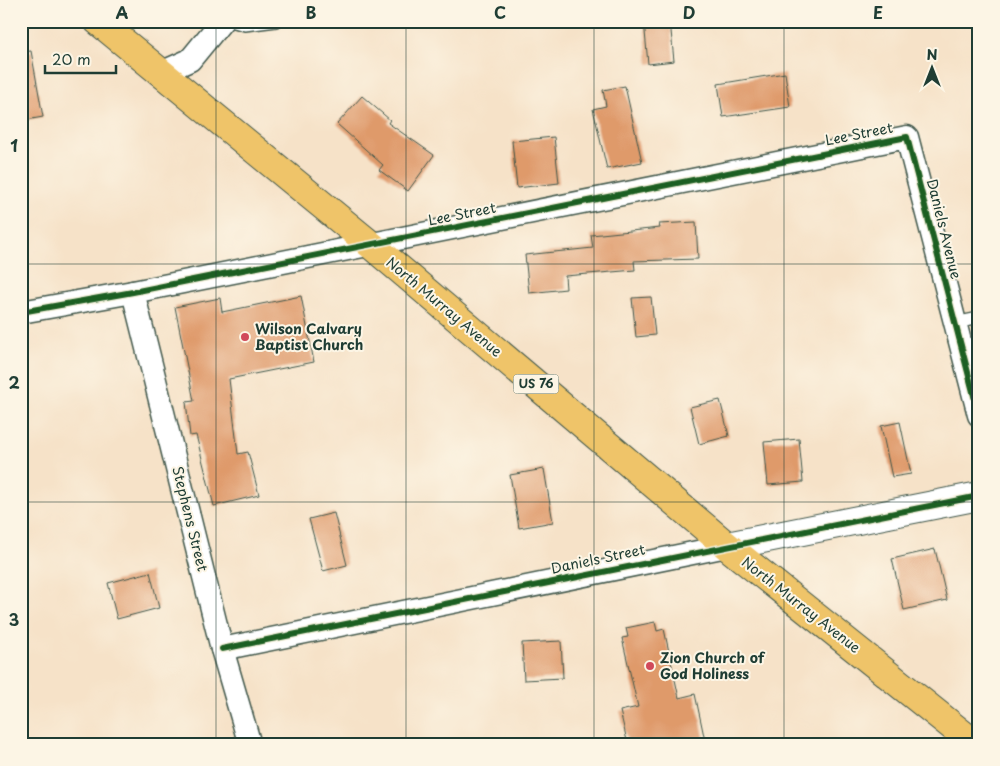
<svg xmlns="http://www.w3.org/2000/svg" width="1000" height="766" viewBox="0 0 1000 766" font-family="'Playpen Sans',sans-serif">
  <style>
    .building { fill: #df9a6b }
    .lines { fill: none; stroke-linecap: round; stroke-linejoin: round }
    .service-casing { stroke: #3f564a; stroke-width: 14 }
    .minor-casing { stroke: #3f564a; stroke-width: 25 }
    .tertiary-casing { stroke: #3f564a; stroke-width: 30 }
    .primary-casing { stroke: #3f564a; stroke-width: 30 }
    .service { stroke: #fff; stroke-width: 11 }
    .minor { stroke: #fff; stroke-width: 22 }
    .tertiary { stroke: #fff; stroke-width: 28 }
    .primary { stroke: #efc469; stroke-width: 28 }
    .cycleway-casing { stroke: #fcf5e5; stroke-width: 9 }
    .cycleway { stroke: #1b5e20; stroke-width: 6 }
    .grid { fill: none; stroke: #1f3d34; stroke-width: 1; stroke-opacity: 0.55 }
    .poi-dot { fill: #d1495b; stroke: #fcf5e5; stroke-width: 2 }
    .labels { text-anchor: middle; stroke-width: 4; stroke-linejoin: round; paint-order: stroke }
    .shield { fill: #fcf5e5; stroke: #617469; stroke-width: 1 }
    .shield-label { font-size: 12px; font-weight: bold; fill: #1f3d34 }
    .street-label { font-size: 14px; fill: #1f3d34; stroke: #fcf5e5 }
    .poi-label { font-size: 14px; font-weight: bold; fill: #1f3d34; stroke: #fcf5e5; text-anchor: start }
    .neatline { fill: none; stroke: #1f3d34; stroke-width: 2 }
    .grid-label { font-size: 16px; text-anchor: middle; font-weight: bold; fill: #1f3d34 }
  </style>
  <rect width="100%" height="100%" fill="#fcf5e5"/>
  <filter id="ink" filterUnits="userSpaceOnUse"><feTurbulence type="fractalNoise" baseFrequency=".02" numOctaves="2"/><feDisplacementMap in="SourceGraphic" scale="10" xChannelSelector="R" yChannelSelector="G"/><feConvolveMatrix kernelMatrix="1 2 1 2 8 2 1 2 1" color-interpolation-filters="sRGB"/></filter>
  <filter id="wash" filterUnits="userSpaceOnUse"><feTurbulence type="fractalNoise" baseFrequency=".0096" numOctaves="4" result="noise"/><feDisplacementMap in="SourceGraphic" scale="20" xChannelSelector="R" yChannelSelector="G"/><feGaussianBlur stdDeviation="1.12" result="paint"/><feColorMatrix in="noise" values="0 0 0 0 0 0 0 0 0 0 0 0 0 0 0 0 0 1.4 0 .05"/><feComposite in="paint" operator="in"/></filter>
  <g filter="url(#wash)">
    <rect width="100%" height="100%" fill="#f6e2c8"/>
    <g id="blocks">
      <g class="building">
        <polygon points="644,21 670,21 674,61 648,64"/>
        <polygon points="31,51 43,117 21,121 21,52"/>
        <polygon points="785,73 790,107 723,117 718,84"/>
        <polygon points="625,86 642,162 607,169 593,109 606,106 603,90"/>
        <polygon points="362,96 390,120 388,123 434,155 408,191 379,170 383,165 337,124"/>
        <polygon points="554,137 559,183 517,188 512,141"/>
        <polygon points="696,222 698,259 634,261 635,270 565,276 566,289 529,293 525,255 593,248 591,235 660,228 659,224"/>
        <polygon points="301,296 314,362 229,379 238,454 248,452 259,495 214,506 196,435 190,436 186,402 194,401 175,307 220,298 222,312"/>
        <polygon points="651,297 655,335 636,337 632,298"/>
        <polygon points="720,400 729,436 699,444 690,407"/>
        <polygon points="900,422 911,474 892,477 881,426"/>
        <polygon points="799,439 803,482 768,485 764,442"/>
        <polygon points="544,469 553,522 519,528 510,475"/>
        <polygon points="334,513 347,565 323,571 309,519"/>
        <polygon points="935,549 947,600 904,610 892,559"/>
        <polygon points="150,572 159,608 117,619 108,583"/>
        <polygon points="655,622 657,631 664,629 679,698 695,694 705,741 687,745 628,745 620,711 638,707 622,638 628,637 626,628"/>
        <polygon points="561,641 563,678 524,680 522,643"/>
      </g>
    </g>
  </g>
  <g filter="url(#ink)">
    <use href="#blocks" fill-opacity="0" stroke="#3f564a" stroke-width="1"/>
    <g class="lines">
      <g class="service-casing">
        <g id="service">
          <polyline points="231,21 245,25 276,21"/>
          <polyline points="955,323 979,318"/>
        </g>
      </g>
      <g class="minor-casing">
        <g id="minor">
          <polyline points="161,73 190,60 222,21"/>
          <polyline points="133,292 222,649 250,745"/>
          <polyline points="21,312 133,292 907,137 979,415"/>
          <polyline points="222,649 727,546"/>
        </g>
      </g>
      <g class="tertiary-casing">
        <polyline id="tertiary" points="727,546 979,496"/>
      </g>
      <g class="primary-casing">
        <polyline id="primary" points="98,21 371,245 727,546 976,745"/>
      </g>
      <use href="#service" class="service"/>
      <use href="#minor" class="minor"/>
      <use href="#tertiary" class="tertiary"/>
      <use href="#primary" class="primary"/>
      <g class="cycleway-casing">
        <g id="cycleway">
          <polyline points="21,312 133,292 907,137 979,415"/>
          <polyline points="222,649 979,496"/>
        </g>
      </g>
      <use href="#cycleway" class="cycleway"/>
    </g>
  </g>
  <path class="grid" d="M216,21V745M406,21V745M594,21V745M784,21V745M21,264H979M21,502H979"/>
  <g class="poi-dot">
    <circle cx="245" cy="337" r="5"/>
    <circle cx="650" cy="666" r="5"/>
  </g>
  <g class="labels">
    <rect class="shield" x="513.5" y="374.5" width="45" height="19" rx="4"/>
    <g class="shield-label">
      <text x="536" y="388">US 76</text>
    </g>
    <g class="street-label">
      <text transform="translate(859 134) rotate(-11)" y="5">Lee Street</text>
      <text transform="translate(462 214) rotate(-11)" y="5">Lee Street</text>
      <text transform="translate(944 229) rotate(76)" y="5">Daniels Avenue</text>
      <text transform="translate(444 307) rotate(40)" y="5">North Murray Avenue</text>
      <text transform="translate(190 519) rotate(76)" y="5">Stephens Street</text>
      <text transform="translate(598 559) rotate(-12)" y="5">Daniels Street</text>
      <text transform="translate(801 605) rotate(38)" y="5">North Murray Avenue</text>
    </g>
    <g class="poi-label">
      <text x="255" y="334">Wilson Calvary<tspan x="255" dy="16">Baptist Church</tspan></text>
      <text x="660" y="663">Zion Church of<tspan x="660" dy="16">God Holiness</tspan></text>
    </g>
  </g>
  <rect width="1000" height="766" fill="none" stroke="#fcf5e5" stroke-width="55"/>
  <g transform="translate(932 68)" stroke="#fcf5e5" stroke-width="4" paint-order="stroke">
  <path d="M0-4L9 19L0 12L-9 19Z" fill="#1f3d34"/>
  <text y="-8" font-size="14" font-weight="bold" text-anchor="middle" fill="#1f3d34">N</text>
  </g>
  <path d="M45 65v8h71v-8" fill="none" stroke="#1f3d34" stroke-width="2.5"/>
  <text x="52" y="65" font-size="15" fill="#1f3d34" stroke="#fcf5e5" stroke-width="4" paint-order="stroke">20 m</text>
  <rect x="28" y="28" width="944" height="710" class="neatline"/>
  <g class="grid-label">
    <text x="122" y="19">A</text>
    <text x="311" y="19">B</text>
    <text x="500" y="19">C</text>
    <text x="689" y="19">D</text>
    <text x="878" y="19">E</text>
    <text x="14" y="152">1</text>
    <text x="14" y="389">2</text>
    <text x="14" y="626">3</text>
  </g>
</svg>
